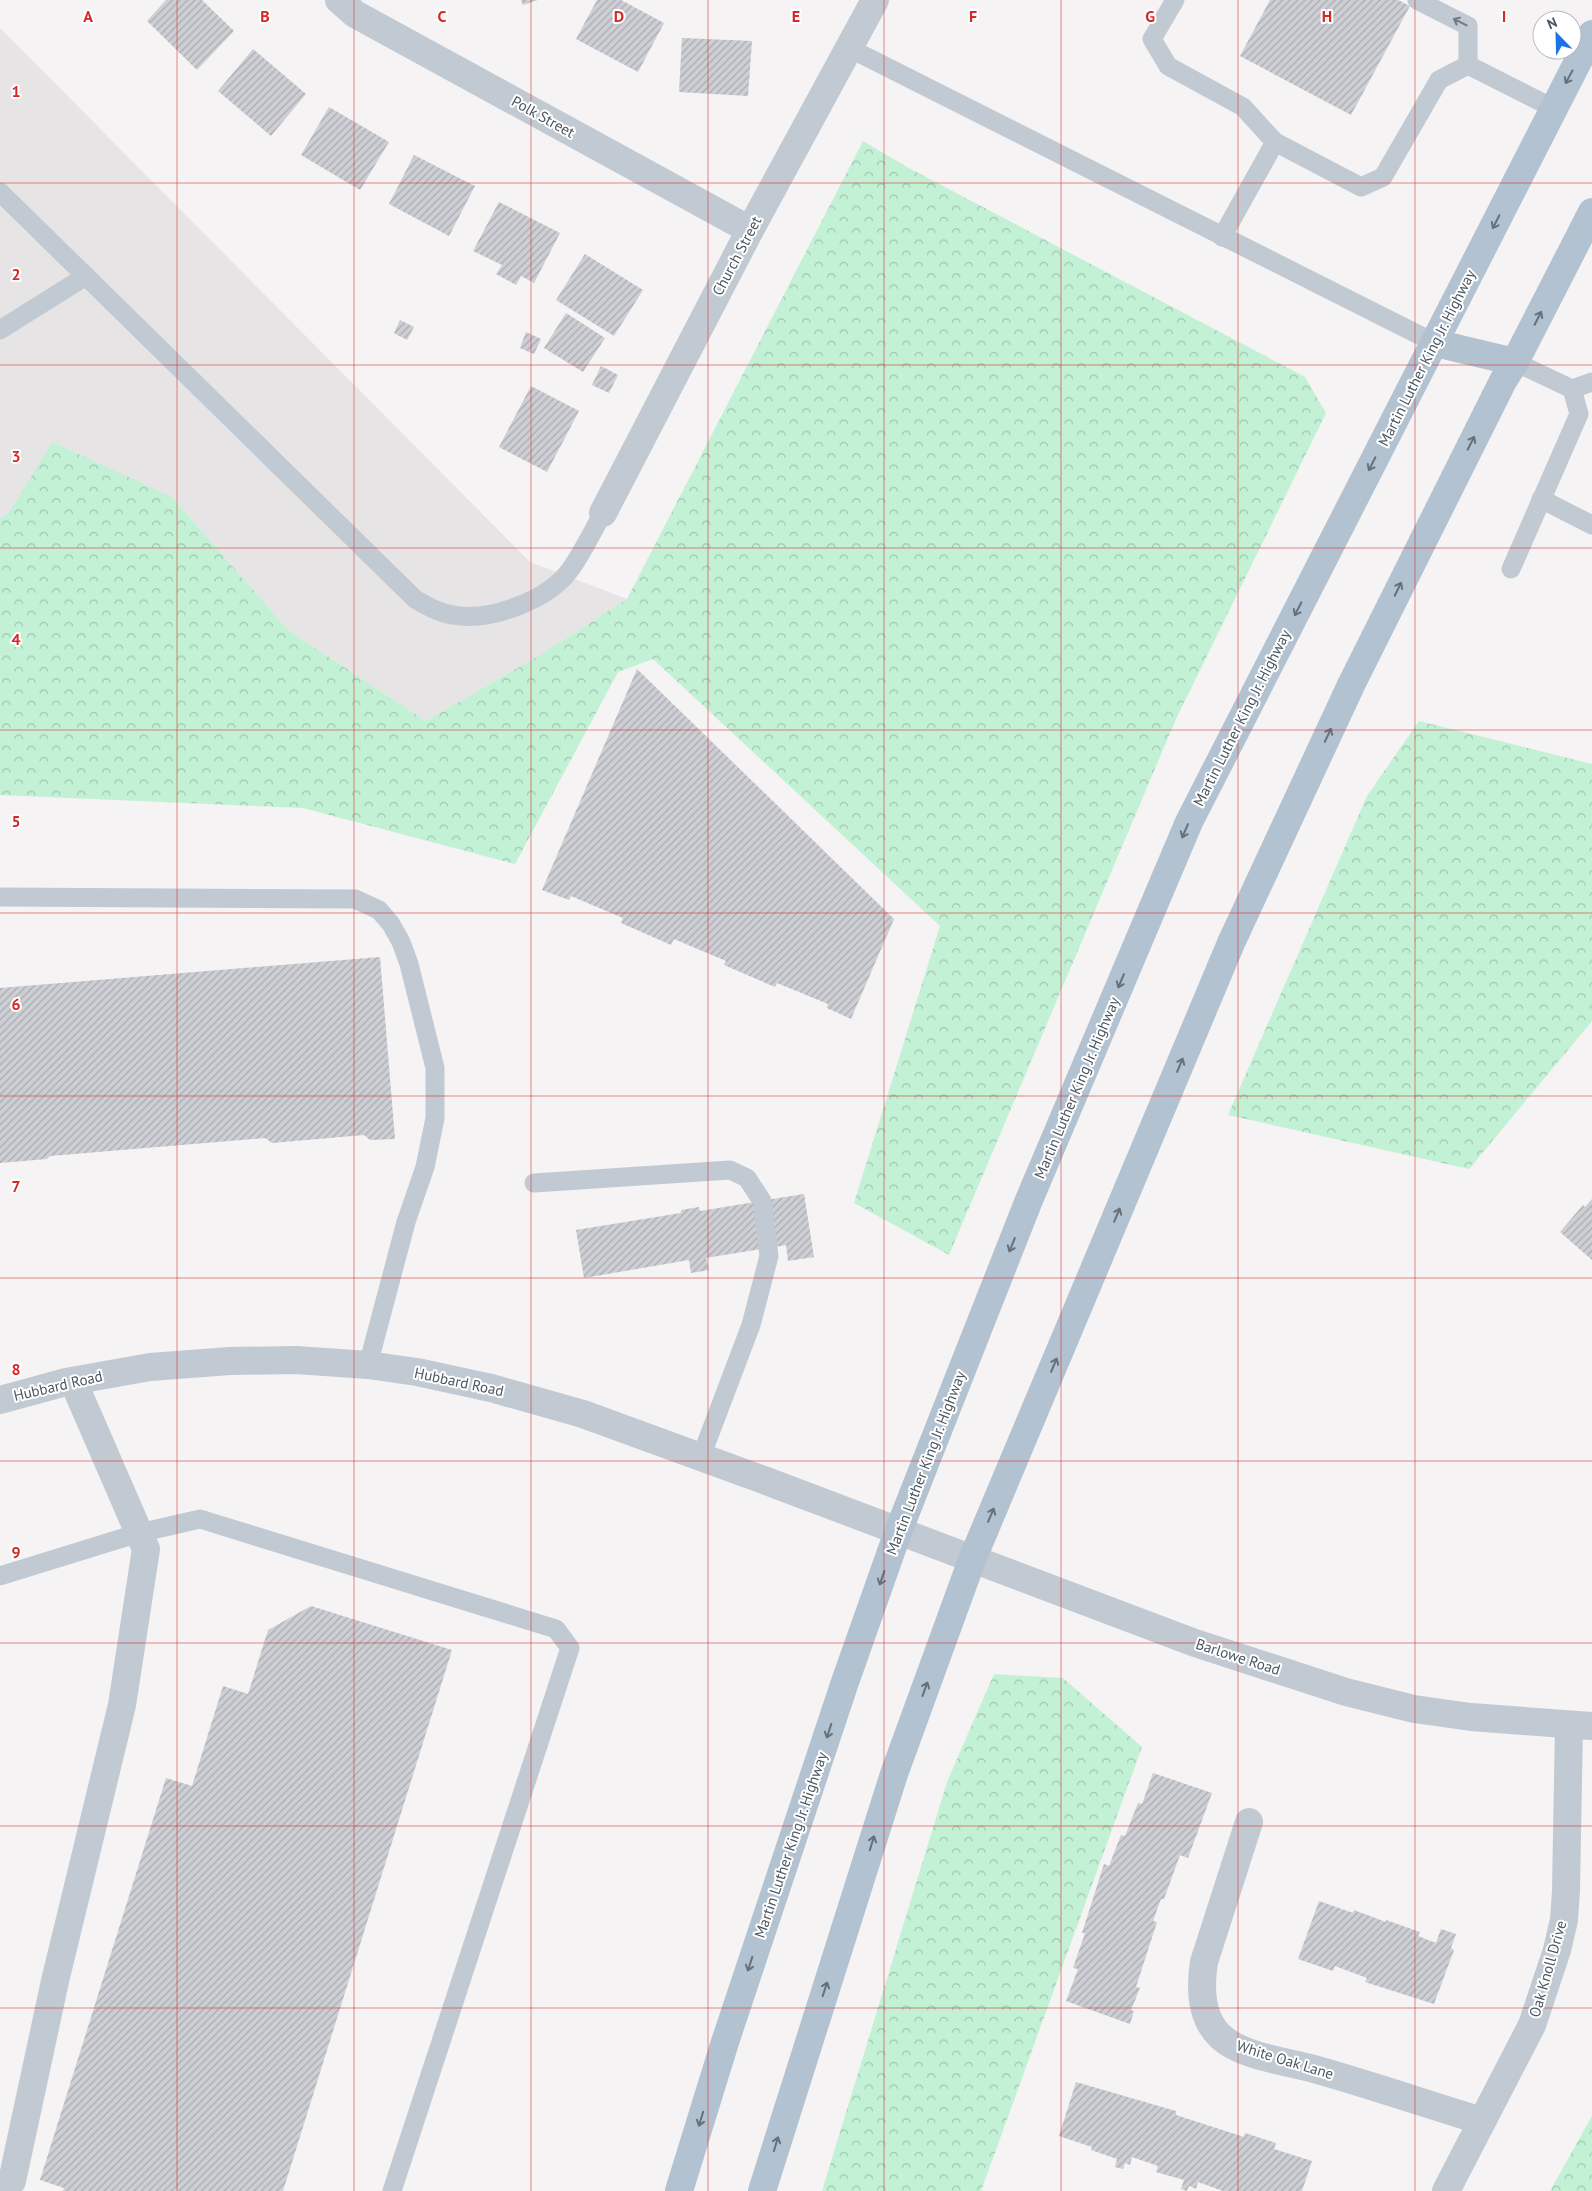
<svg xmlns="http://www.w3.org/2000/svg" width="1592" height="2191" viewBox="0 0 1592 2191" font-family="'PT Sans',sans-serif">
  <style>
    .education { fill: #e6e4e5 }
    .forest { fill: url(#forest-crowns) }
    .building { fill: url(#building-hatch) }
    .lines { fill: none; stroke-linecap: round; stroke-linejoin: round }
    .service { stroke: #c1cad2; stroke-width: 19 }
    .minor { stroke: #c1cad2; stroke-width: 28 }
    .primary { stroke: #b3c2d1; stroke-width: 28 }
    .oneway { stroke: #6e7983 }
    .oneway2 { stroke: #64717d }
    .grid { fill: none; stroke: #d62828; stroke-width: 1; stroke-opacity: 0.55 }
    .labels { text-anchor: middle; stroke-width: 4; stroke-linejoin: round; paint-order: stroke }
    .street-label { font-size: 15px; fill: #4a5661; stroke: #fff }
    .grid-label { font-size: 16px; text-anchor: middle; font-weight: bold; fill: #d62828; stroke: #fff; stroke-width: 4; stroke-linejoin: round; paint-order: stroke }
  </style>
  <defs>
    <pattern id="forest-crowns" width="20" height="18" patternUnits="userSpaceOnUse" patternTransform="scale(1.25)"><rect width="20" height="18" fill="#c3f1d5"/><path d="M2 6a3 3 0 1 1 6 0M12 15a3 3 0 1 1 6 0" fill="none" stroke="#a0c6b0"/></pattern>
    <pattern id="building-hatch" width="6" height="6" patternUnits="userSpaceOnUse" patternTransform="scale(1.25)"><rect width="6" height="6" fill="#cdcfd5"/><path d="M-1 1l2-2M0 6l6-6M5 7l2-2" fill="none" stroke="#a8abb0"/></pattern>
  </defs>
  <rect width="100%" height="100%" fill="#f5f3f3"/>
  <polygon class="education" points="0,28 530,562 627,599 540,655 426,721 288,630 172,497 11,510 0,519"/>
  <g class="forest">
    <polygon points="863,141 907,167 1305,377 1326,413 1176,719 949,1255 854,1203 940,926 653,659 618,672 515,864 303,808 0,795 0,519 11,510 52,442 172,497 288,630 426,721 540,655 627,599"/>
    <polygon points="1419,721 1592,764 1592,1021 1469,1169 1228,1115 1367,796"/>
    <polygon points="994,1674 1063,1678 1142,1747 981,2191 822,2191 947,1782"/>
    <polygon points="1592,2116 1592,2191 1550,2191"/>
  </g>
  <g class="building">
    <polygon points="166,0 202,0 234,31 197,70 147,21"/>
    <polygon points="521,0 538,0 523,5"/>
    <polygon points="597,0 621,0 664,23 638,72 576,39"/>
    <polygon points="1270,0 1398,0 1410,6 1351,115 1240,56"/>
    <polygon points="682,38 752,41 748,96 679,92"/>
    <polygon points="253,49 306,94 271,136 218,91"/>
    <polygon points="329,107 389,142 360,190 301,155"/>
    <polygon points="414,155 475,186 449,236 389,204"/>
    <polygon points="499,202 560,233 534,283 521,276 516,285 496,274 502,265 473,251"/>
    <polygon points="585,254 643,290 614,336 556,300"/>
    <polygon points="566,313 605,338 583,372 544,348"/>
    <polygon points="400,320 414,327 407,340 394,333"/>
    <polygon points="526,332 541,339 534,354 520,348"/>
    <polygon points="601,366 618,375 609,393 592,385"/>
    <polygon points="531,386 579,411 547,472 499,447"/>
    <polygon points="637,669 894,919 851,1019 827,1008 828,1004 777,983 775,987 724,965 726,961 674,939 671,945 621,923 623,918 571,896 569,900 542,890"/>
    <polygon points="380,957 395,1139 370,1140 364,1135 272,1143 265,1138 50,1156 47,1159 0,1163 0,988"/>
    <polygon points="804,1194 814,1257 788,1261 786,1245 706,1258 709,1270 691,1273 689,1260 584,1278 576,1230 681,1213 681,1210 699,1207 700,1211"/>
    <polygon points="1592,1199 1592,1260 1560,1232 1583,1205 1585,1207"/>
    <polygon points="311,1606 452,1650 283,2191 63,2191 64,2188 40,2180 166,1778 192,1786 223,1686 248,1694 268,1630"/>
    <polygon points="1153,1773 1212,1793 1188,1858 1180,1855 1164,1899 1161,1899 1153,1921 1157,1922 1136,1987 1140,1988 1131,2010 1134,2011 1130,2024 1066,2001 1078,1969 1073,1968 1085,1933 1082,1933 1104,1864 1109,1866 1121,1835 1125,1836 1138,1803 1142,1804"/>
    <polygon points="1319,1901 1353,1913 1354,1910 1386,1922 1386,1920 1420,1932 1418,1936 1436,1943 1441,1929 1456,1934 1451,1948 1454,1950 1434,2004 1365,1982 1367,1978 1335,1966 1333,1971 1298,1959"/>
    <polygon points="1076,2082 1176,2111 1176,2115 1244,2137 1245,2133 1276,2143 1274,2149 1312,2161 1302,2191 1223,2191 1198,2182 1196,2189 1189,2186 1187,2191 1181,2189 1184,2180 1156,2172 1158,2166 1132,2157 1130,2165 1125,2163 1123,2169 1115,2167 1117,2159 1091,2150 1092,2147 1059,2136"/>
  </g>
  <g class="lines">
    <g class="service">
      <polyline points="1175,0 1152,39 1168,66 1243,107 1275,142 1222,237"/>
      <polyline points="1417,0 1468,26 1468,65"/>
      <polyline points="849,48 1435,343"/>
      <polyline points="1468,65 1553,108"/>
      <polyline points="1275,142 1361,187 1383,177 1439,80 1468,65"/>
      <path d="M0,192L415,599C427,606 439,613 453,615C490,622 548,600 570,570C583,552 592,532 603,513"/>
      <polyline points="0,330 86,276"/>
      <polyline points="1572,389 1592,382"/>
      <polyline points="1541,499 1592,525"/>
      <polyline points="1511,569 1579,414 1572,389 1515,362"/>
      <polyline points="0,897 355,899 379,910 391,924 401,942 409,964 435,1068 435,1118 425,1167 406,1222 368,1365"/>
      <polyline points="534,1183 730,1170 747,1178 762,1201 769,1256 751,1325 701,1457"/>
      <polyline points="0,1576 139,1533 200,1519 556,1629 570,1648 392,2191"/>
    </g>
    <g class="minor">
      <polyline points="339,0 355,14 750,230"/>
      <polyline points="603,513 750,230 875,0"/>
      <polyline points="0,1400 66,1382 150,1367 230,1361 296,1360 368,1365 417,1372 491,1388 583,1414 769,1482 1195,1643 1346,1692 1414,1709 1471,1717 1592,1726"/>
      <path d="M1249,1822L1204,1962C1200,1988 1200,2018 1221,2037C1241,2056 1288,2062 1314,2069C1371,2085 1426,2104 1482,2121"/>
      <polyline points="1,2191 12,2181 55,1981 122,1705 146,1549 73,1381"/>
      <polyline points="1446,2191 1532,2025 1557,1950 1564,1920 1566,1891 1569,1725"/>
    </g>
    <g class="primary">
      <polyline points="1435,343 1515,362"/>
      <polyline points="679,2191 725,2042 845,1682 898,1532 1029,1200 1189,822 1592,34"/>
      <polyline points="762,2191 894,1774 972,1560 1231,943 1352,683 1503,381 1515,362 1592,212"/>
    </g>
  </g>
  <defs><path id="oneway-shaft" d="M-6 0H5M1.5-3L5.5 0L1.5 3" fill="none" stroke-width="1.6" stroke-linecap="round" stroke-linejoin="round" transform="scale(1.25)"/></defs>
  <use class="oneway" href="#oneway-shaft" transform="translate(1460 22) rotate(-153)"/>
  <g class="oneway2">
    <use href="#oneway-shaft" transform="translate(1569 77) rotate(118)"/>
    <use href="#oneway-shaft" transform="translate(1496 222) rotate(117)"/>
    <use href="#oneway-shaft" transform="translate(1538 318) rotate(-63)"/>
    <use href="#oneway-shaft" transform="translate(1471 443) rotate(-63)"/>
    <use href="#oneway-shaft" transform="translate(1372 464) rotate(117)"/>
    <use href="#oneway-shaft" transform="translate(1398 589) rotate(-64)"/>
    <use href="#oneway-shaft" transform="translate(1298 609) rotate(117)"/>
    <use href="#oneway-shaft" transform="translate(1328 735) rotate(-65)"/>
    <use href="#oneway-shaft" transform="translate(1185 831) rotate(113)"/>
    <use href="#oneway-shaft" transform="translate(1121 981) rotate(113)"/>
    <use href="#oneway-shaft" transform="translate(1180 1065) rotate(-67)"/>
    <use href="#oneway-shaft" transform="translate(1117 1215) rotate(-67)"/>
    <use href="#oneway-shaft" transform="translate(1012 1245) rotate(112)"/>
    <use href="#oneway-shaft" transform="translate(1054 1365) rotate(-67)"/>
    <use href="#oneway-shaft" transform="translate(991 1515) rotate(-67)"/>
    <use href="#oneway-shaft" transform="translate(882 1578) rotate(109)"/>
    <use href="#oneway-shaft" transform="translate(925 1689) rotate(-70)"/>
    <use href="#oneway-shaft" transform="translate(829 1731) rotate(108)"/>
    <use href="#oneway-shaft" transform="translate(872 1843) rotate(-73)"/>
    <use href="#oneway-shaft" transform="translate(750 1964) rotate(108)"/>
    <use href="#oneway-shaft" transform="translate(825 1989) rotate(-72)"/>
    <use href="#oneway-shaft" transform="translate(701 2119) rotate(107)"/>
    <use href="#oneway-shaft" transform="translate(776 2144) rotate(-73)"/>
  </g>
  <path class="grid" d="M177,0V2191M354,0V2191M531,0V2191M708,0V2191M884,0V2191M1061,0V2191M1238,0V2191M1415,0V2191M0,183H1592M0,365H1592M0,548H1592M0,730H1592M0,913H1592M0,1096H1592M0,1278H1592M0,1461H1592M0,1643H1592M0,1826H1592M0,2008H1592"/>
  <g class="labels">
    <g class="street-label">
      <text transform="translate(543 117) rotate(29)" y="5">Polk Street</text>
      <text transform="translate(737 256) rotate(-62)" y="5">Church Street</text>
      <text transform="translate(1427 358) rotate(-63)" y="5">Martin Luther King Jr. Highway</text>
      <text transform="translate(1242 718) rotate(-63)" y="5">Martin Luther King Jr. Highway</text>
      <text transform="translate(1077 1088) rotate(-67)" y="5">Martin Luther King Jr. Highway</text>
      <text transform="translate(459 1382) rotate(12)" y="5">Hubbard Road</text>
      <text transform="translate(58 1386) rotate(-13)" y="5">Hubbard Road</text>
      <text transform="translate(926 1463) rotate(-69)" y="5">Martin Luther King Jr. Highway</text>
      <text transform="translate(1238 1657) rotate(18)" y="5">Barlowe Road</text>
      <text transform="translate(791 1845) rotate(-71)" y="5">Martin Luther King Jr. Highway</text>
      <text transform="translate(1548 1969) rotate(-74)" y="5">Oak Knoll Drive</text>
      <text transform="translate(1285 2060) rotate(17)" y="5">White Oak Lane</text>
    </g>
  </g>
  <g class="grid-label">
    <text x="88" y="22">A</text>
    <text x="265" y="22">B</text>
    <text x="442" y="22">C</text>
    <text x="619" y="22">D</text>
    <text x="796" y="22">E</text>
    <text x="973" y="22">F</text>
    <text x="1150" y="22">G</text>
    <text x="1327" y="22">H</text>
    <text x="1504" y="22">I</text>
    <text x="16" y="97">1</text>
    <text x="16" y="280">2</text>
    <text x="16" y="462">3</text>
    <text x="16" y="645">4</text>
    <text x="16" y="827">5</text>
    <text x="16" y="1010">6</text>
    <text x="16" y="1192">7</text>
    <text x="16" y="1375">8</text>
    <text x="16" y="1558">9</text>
  </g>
  <g transform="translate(1557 35) rotate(337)"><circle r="24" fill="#ffffff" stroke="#b7bbc0"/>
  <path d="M0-4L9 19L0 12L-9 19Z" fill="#1a73e8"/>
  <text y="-8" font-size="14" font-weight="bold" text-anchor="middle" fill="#4a5661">N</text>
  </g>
</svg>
